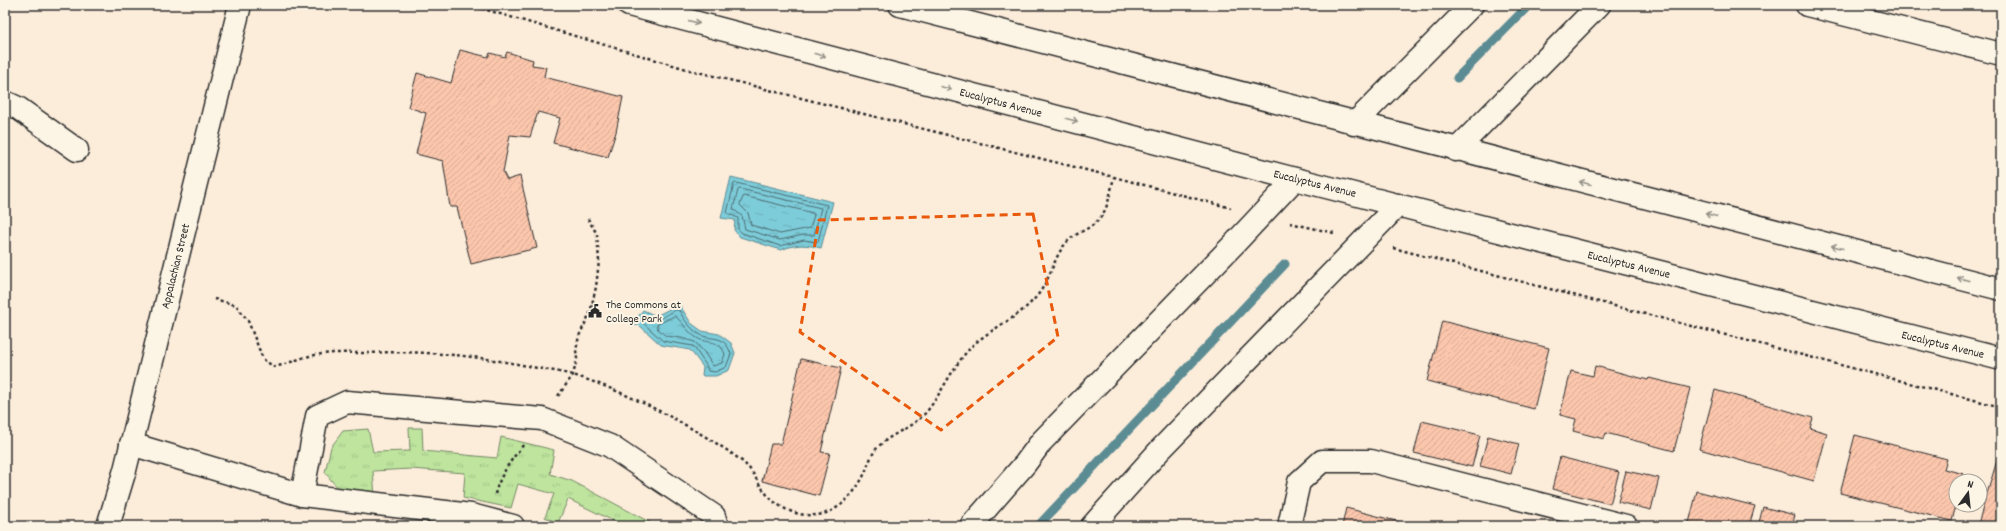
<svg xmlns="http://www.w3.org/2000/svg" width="2006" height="531" viewBox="0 0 2006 531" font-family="Dekko,sans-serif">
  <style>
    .grass { fill: url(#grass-tufts); stroke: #748864 }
    .water { fill: url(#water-ripples); stroke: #5c8c93 }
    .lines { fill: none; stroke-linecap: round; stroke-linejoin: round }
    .shore { stroke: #4c6b71; stroke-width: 1 }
    .stream { stroke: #5c8c93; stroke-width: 9 }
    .building { fill: url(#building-hatch); stroke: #2b2b2b }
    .minor-casing { stroke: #2b2b2b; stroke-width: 25 }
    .path { stroke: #2b2b2b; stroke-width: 2.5; stroke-dasharray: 3 3; stroke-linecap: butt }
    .minor { stroke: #fcf5e5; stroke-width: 22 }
    .oneway { stroke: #949088 }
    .marked { fill: none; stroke: #e8590c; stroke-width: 3; stroke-dasharray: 8 5; stroke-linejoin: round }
    .labels { text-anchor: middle; stroke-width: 4; stroke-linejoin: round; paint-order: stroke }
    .street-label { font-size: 12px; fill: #2b2b2b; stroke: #fcf5e5 }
    .poi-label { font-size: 12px; fill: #2b2b2b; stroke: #fcf5e5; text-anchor: start }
  </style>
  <defs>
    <pattern id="grass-tufts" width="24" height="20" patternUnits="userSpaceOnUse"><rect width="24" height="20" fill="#bee49e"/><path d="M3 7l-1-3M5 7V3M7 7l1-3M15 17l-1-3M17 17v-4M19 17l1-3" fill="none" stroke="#a3c488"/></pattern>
    <pattern id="water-ripples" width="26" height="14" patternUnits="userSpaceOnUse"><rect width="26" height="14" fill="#7dccd9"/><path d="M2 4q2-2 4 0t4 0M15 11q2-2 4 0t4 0" fill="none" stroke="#6cafba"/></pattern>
    <pattern id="building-hatch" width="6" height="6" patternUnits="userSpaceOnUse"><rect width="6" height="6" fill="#fbc6ac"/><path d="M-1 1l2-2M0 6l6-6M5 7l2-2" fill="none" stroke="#d7aa94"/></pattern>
  </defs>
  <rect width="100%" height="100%" fill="#fcecda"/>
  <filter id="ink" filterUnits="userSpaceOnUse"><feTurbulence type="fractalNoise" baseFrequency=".025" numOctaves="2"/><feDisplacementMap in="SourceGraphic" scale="8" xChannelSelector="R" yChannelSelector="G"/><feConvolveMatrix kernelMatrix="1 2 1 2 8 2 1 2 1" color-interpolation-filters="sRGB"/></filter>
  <g filter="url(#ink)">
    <path class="grass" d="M409,428H422L423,451L497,458L501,437L554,450L550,474L572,481L657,526H624L568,499L558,523L545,517L554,494L518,484L511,508L463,498L465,473L411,469L373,471L375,497C348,495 342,496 325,472L331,447L343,431L368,429L373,452L410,451Z"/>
    <g class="water">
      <path d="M731,177L833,202L821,248C805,244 795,244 781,250L740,237L734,230L735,220L721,218Z"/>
      <polygon points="679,304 691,323 702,331 719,334 731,343 735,353 729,370 716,376 702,376 703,367 690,350 661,345 639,325 631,326 643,310 656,316"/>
    </g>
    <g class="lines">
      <g class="shore">
        <polygon points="736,183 827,205 818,242 804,240 780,246 742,233 738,229 738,218 727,213 734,184"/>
        <polygon points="740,189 821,208 814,235 803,235 780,240 745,229 742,216 733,209 738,190"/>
        <polygon points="744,196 813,213 814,215 810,228 780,234 751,225 748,213 740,205"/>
        <path d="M676,310H679C684,320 690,328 699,334C712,342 723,332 731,354L726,367L715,372L708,371L706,365L693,346L663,341L641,321L644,316L657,320Z"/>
        <path d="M675,316C683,322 687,332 697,338C708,345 719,338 725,354L722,363L713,366L704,352L695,342L681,338L666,336L657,328V325Z"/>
      </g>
      <g class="stream">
        <polyline points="1457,78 1529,5"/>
        <polyline points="1038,526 1285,264"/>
      </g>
    </g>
    <g class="building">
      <polygon points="460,50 488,57 490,53 505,57 507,52 533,60 532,65 546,67 544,77 623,97 616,132 608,157 553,143 560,118 538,112 530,137 510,135 503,172 507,180 520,176 537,248 471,264 457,207 450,207 443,161 416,154 426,113 408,107 417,73 451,83"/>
      <polygon points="1442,321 1549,348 1534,409 1427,381"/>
      <polygon points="801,359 841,368 821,452 830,453 819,496 762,481 771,444 781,444"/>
      <polygon points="1595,366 1648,380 1649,378 1690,388 1674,451 1606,433 1604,439 1573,431 1576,419 1560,415 1571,371 1593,376"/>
      <polygon points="1715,390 1813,418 1810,428 1827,433 1814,481 1699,449"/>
      <polygon points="1422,421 1480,435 1472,467 1414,453"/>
      <polygon points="1855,435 1947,459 1944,469 1964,474 1962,481 1956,481 1956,505 1952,521 1840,493"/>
      <polygon points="1488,436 1519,444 1511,474 1480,466"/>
      <polygon points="1560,457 1619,472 1610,504 1552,489"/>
      <polygon points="1998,457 2001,458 2001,526 1986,526 1978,524"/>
      <polygon points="1626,471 1659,478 1651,510 1618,502"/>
      <polygon points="1697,491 1755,506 1749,526 1702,526 1689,523"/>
      <polygon points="1763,507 1795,515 1792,526 1758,526"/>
      <polygon points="1346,508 1400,522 1399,526 1342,526"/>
    </g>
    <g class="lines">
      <g class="minor-casing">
        <g id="minor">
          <polyline points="629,5 1295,179 2001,359"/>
          <polyline points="900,5 2001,289"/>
          <polyline points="1807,5 2001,54"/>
          <polyline points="5,102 18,108 77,150"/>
          <polyline points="1354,124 1472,5"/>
          <polyline points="1456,150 1599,5"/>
          <polyline points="131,444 302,495 471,515 513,526"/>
          <polyline points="302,495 317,416 347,402 542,419 610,446 714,516 717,526"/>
          <polyline points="108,526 125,470 240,5"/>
          <polyline points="971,526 1025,464 1042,441 1235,243 1295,179"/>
          <polyline points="1092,526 1160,450 1398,205"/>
          <polyline points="1289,526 1299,482 1322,461 1371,461 1626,526"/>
        </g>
      </g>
      <g class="path">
        <polyline points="470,5 690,70 1114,177 1231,208"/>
        <polyline points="1290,223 1334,233"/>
        <polyline points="1393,248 2001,407"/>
        <path d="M214,299L236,305L248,321L263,359L274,367C288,364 301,357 315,355C332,352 351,353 368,353C425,350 481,356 537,368C549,370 561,372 573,375C606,385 640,401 671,417C689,427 734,452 747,466C754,473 758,484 765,492C778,510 804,520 826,513C843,507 855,492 863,477C868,467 870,456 877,448C892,432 914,428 928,410C944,389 954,364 973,345C993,327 1019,318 1036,297C1051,280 1053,257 1067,242C1074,234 1085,231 1094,224C1108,214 1110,193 1114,177"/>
        <polyline points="558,396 573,375 577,359 576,350 579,336 590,313 596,287 599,261 597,234 588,219"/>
        <path d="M495,494C500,475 511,460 524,444"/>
      </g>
      <use href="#minor" class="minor"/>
    </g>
    <defs><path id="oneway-shaft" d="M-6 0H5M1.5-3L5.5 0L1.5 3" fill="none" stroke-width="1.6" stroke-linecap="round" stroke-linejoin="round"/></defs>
    <g class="oneway">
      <use href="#oneway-shaft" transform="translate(694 22) rotate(15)"/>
      <use href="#oneway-shaft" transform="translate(820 55) rotate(15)"/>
      <use href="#oneway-shaft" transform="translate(946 88) rotate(15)"/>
      <use href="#oneway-shaft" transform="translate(1072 120) rotate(15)"/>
      <use href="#oneway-shaft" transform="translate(1585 183) rotate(-166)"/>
      <use href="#oneway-shaft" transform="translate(1711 215) rotate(-166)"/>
      <use href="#oneway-shaft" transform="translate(1837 247) rotate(-166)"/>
      <use href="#oneway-shaft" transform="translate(1963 279) rotate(-166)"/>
    </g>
  </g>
  <path class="marked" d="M1033,214L1058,337L941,430L800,332L819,220Z"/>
  <defs>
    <g id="civic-bare" transform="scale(1.08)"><path d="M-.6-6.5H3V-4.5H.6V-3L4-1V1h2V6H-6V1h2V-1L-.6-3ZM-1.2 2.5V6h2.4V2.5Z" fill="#2b2b2b" stroke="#fcf5e5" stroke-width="2.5" paint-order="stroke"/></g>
  </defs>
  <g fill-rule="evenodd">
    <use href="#civic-bare" x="595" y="311"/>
  </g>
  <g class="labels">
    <g class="street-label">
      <text transform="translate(1001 102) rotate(15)" y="4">Eucalyptus Avenue</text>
      <text transform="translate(1315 183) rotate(14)" y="4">Eucalyptus Avenue</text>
      <text transform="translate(1629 264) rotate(14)" y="4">Eucalyptus Avenue</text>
      <text transform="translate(175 266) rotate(-76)" y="4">Appalachian Street</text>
      <text transform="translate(1943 344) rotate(14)" y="4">Eucalyptus Avenue</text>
    </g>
    <g class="poi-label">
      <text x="606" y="308">The Commons at<tspan x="606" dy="14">College Park</tspan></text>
    </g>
  </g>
  <rect width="2006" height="531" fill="none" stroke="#fcf5e5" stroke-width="20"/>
  <rect x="10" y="10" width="1986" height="511" fill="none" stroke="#2b2b2b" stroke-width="1.5" filter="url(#ink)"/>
  <g transform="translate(1968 493) rotate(15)"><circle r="19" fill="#fcf5e5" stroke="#a8a49b"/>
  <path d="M0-3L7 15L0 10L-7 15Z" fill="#2b2b2b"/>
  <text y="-6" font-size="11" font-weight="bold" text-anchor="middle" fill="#2b2b2b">N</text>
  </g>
</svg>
